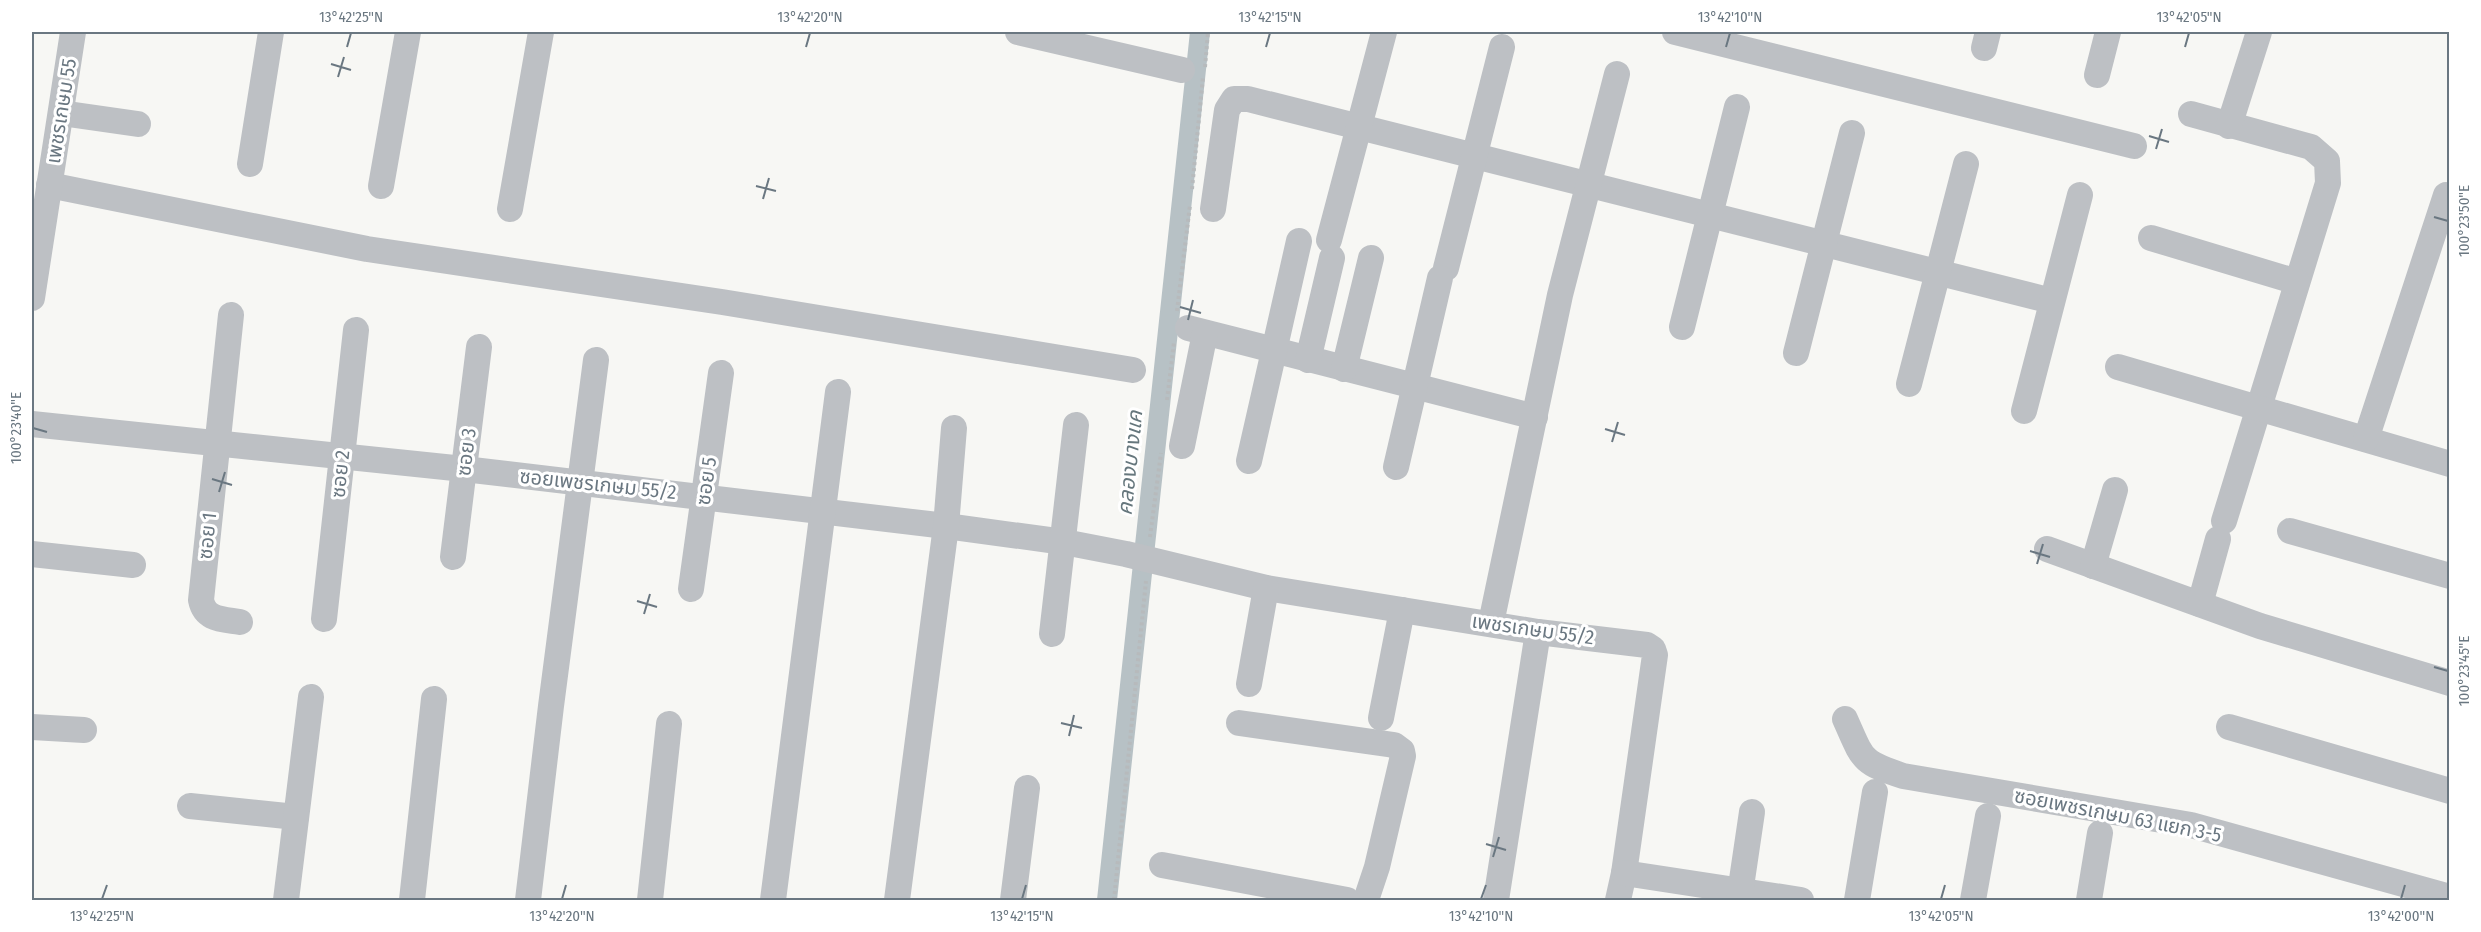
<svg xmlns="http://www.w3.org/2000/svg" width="2481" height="932" viewBox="0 0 2481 932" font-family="'Fira Sans Condensed','Noto Sans Thai',sans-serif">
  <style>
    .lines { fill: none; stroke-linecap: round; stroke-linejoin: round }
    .canal { stroke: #b7c1c5; stroke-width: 20 }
    .path { stroke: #b7babc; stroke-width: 4; stroke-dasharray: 3 3; stroke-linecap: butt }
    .minor { stroke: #bdc0c4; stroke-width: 26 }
    .ticks { fill: none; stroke: #6a7781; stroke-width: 2 }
    .labels { text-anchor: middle; stroke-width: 6; stroke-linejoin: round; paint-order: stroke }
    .street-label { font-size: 20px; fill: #6a7781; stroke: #fff }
    .water-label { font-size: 21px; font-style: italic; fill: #66777d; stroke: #fff }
    .neatline { fill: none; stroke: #6a7781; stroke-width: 2 }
    .ticks-label { font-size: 15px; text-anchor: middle; fill: #6a7781 }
  </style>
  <rect width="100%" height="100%" fill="#f7f7f4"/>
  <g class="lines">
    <polyline class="canal" points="1107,900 1200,32"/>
    <g class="path">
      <polyline points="1205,67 1208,32"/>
      <polyline points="1192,189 1203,77"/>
      <polyline points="1177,311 1190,205"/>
      <polyline points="1167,400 1174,342"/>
      <polyline points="1150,537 1161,453"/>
      <polyline points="1114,900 1146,581"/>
    </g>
    <g class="minor">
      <polyline points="1018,32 1182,70"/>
      <polyline points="1675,32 2134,146"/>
      <polyline points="1984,48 1988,32"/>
      <polyline points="2097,75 2108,32"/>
      <polyline points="61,113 138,124"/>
      <polyline points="2191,114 2311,147 2327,161 2328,183 2224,521"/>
      <polyline points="2229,126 2259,32"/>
      <polyline points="250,164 271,32"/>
      <polyline points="49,185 367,249 722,302 1133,370"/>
      <polyline points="381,186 408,32"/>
      <polyline points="510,209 541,32"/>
      <polyline points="1213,209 1227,110 1234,99 1248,99 2052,301"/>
      <polyline points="2151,238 2297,282"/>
      <polyline points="1329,240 1384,32"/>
      <polyline points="1446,268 1502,47"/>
      <polyline points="32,298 73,32"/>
      <path d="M231,315L201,600C205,620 222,619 240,622"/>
      <polyline points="1682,327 1737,107"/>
      <polyline points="1188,328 1535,417"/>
      <polyline points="1796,353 1852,133"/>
      <polyline points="1308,360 1332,258"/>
      <polyline points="2118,367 2450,464"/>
      <polyline points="1344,369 1371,258"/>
      <polyline points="1909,384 1966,164"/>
      <polyline points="2024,411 2080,195"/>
      <polyline points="32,424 464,469 946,526 1064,542 1126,554 1266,588 1538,632 1647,645 1653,649 1655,655 1624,873 1618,900"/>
      <polyline points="2366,439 2446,195"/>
      <polyline points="1182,446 1205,333"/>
      <polyline points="1249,461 1299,241"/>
      <polyline points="1396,467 1440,278"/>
      <polyline points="2290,531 2450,576"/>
      <polyline points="2047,549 2260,626 2450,683"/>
      <polyline points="32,554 133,565"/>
      <polyline points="453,557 479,347"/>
      <polyline points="2093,566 2115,490"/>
      <polyline points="691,589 721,373"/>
      <polyline points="2200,604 2218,539"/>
      <polyline points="324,619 356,330"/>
      <polyline points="1491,623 1560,295 1617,74"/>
      <polyline points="1052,634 1076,425"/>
      <polyline points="1249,684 1266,588"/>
      <polyline points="1381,718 1402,610"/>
      <path d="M1845,719C1863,759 1860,762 1903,776L2191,825L2450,897"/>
      <polyline points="1239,723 1394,745 1402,751 1403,756 1377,867 1366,900"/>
      <polyline points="32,727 84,730"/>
      <polyline points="2229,727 2450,791"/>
      <polyline points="190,806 296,817"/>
      <polyline points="1162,865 1347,900"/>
      <polyline points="1624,873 1801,900"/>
      <polyline points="286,900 311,697"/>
      <polyline points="412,900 434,699"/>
      <polyline points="528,900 551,706 596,360"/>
      <polyline points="650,900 669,724"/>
      <polyline points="773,900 838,392"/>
      <polyline points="897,900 946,526 954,428"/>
      <polyline points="1013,900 1027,788"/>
      <polyline points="1496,900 1538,632"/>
      <polyline points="1739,900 1752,812"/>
      <polyline points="1857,900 1875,792"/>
      <polyline points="1973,900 1988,816"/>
      <polyline points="2089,900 2100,833"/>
    </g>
  </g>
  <path class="ticks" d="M347,47L351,33M806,47L810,33M1266,47L1270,33M1726,47L1730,33M2185,47L2189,33M331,64L351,70M338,77L344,57M2149,136L2169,142M2156,149L2162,129M756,186L776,191M763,199L769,178M2434,217L2448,221M1180,307L1201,313M1188,320L1193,300M33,428L47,432M1605,429L1625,435M1612,442L1618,422M212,479L232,485M219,492L225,472M2030,551L2050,557M2037,564L2043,544M637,601L657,607M644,614L650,594M2434,667L2448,671M1061,723L1082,728M1069,736L1074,715M1486,844L1506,850M1493,857L1499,837M102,899L107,885M562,899L566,885M1022,899L1026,885M1481,899L1486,885M1941,899L1945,885M2401,899L2405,885"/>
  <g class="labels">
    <g class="street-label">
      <text transform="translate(61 111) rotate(-81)" y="7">เพชรเกษม 55</text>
      <text transform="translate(466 452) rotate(-83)" y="7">ซอย 3</text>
      <text transform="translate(340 474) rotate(-84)" y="7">ซอย 2</text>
      <text transform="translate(706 481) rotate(-82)" y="7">ซอย 5</text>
      <text transform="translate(598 484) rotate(6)" y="7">ซอยเพชรเกษม 55/2</text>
      <text transform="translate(207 536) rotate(-84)" y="7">ซอย 1</text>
      <text transform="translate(1533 629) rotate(8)" y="7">เพชรเกษม 55/2</text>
      <text transform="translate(2118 815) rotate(11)" y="7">ซอยเพชรเกษม 63 แยก 3-5</text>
    </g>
    <g class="water-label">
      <text transform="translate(1130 463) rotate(-84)" y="7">คลองบางแค</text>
    </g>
  </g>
  <rect width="2481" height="932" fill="none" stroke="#ffffff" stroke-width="66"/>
  <rect x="33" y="33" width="2415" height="866" class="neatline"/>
  <g class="ticks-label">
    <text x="351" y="22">13°42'25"N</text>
    <text x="810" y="22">13°42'20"N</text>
    <text x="1270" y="22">13°42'15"N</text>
    <text x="1730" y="22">13°42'10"N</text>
    <text x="2189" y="22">13°42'05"N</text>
    <text transform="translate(2464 221) rotate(-90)" y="5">100°23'50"E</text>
    <text transform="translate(16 428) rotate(-90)" y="5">100°23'40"E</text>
    <text transform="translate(2464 671) rotate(-90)" y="5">100°23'45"E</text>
    <text x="102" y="921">13°42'25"N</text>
    <text x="562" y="921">13°42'20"N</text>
    <text x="1022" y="921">13°42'15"N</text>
    <text x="1481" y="921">13°42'10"N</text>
    <text x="1941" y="921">13°42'05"N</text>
    <text x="2401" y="921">13°42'00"N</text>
  </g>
</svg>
